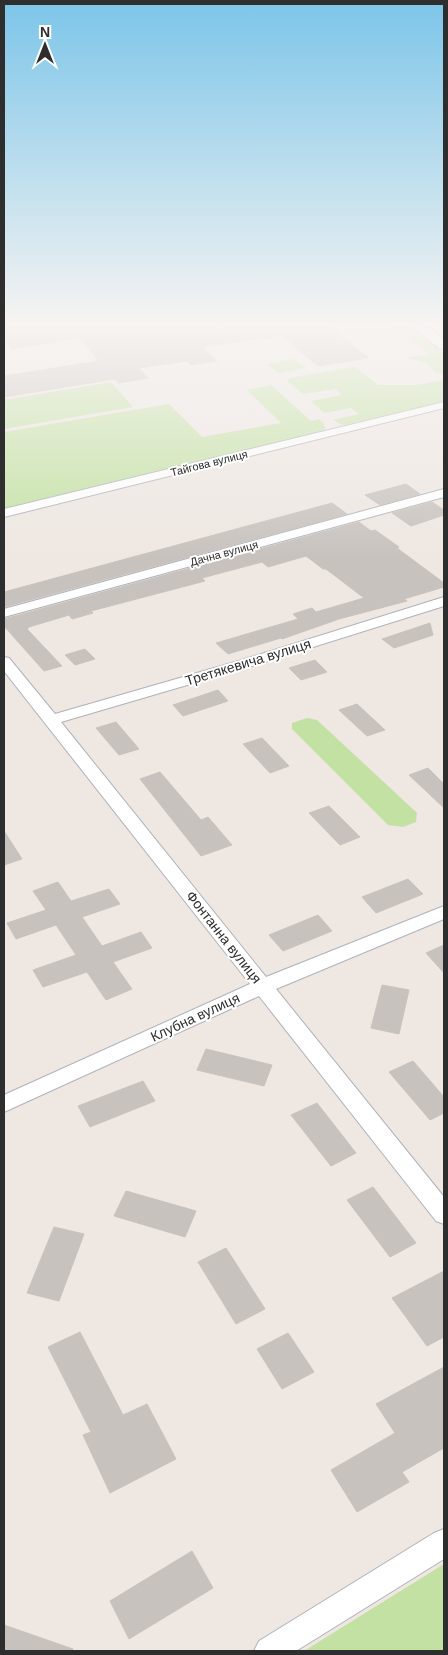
<svg xmlns="http://www.w3.org/2000/svg" width="448" height="1655" viewBox="0 0 448 1655" font-family="Arial,sans-serif">
  <style>
    .green { fill: #c2e1a2 }
    .building { fill: #c7c2bd; stroke: #cac2bb }
    .lines { fill: none; stroke-linecap: round; stroke-linejoin: round }
    .minor-casing { stroke: #aeb2b9; stroke-width: 2 }
    .tertiary-casing { stroke: #aeb2b9; stroke-width: 3 }
    .minor { fill: #fff; fill-rule: evenodd }
    .tertiary { fill: #fff; fill-rule: evenodd }
    .labels { text-anchor: middle; stroke-width: 4; stroke-linejoin: round; paint-order: stroke }
    .far-street-label { font-size: 11px; fill: #2e2e2e; stroke: #fff }
    .street-label { font-size: 14px; fill: #2e2e2e; stroke: #fff }
  </style>
  <rect width="100%" height="100%" fill="#eee7e2"/>
  <g class="green">
    <polygon points="390,326 407,326 444,353 444,374 437,373 426,363 407,358 430,354"/>
    <polygon points="294,359 306,368 278,373 267,364"/>
    <polygon points="355,367 378,385 416,385 444,380 444,402 343,425 333,420 359,414 351,408 324,413 311,401 342,395 336,389 303,394 287,381 290,378"/>
    <polygon points="111,382 133,407 4,429 4,400"/>
    <polygon points="271,385 311,421 319,419 324,424 325,431 4,508 4,432 169,404 202,437 281,423 247,390"/>
    <polygon points="307,718 317,720 417,813 416,822 403,827 388,825 292,729 292,723"/>
    <polygon points="444,1564 444,1651 304,1651"/>
  </g>
  <g class="building">
    <polygon points="4,326 213,326 214,330 240,326 328,326 369,358 318,366 281,335 202,347 217,361 191,365 187,361 139,368 148,378 119,383 115,379 4,397 4,376 99,361 80,338 12,349 4,339"/>
    <polygon points="406,484 420,494 380,505 365,495"/>
    <polygon points="432,502 444,510 444,515 411,526 392,513"/>
    <polygon points="332,503 347,514 4,607 4,592"/>
    <polygon points="359,522 371,531 375,530 399,547 397,548 444,583 444,587 404,599 407,601 339,619 282,639 281,638 228,654 216,643 298,619 293,614 312,608 316,612 364,598 326,569 323,569 306,556 268,567 262,562 202,578 205,581 91,611 93,613 72,619 69,615 29,627 27,629 62,666 44,671 4,626 4,619"/>
    <polygon points="430,623 433,635 394,648 382,639"/>
    <polygon points="85,649 95,659 75,665 65,655"/>
    <polygon points="315,660 327,672 301,680 289,668"/>
    <polygon points="218,690 228,701 183,716 173,705"/>
    <polygon points="357,704 385,730 367,736 339,710"/>
    <polygon points="116,722 139,749 119,755 96,728"/>
    <polygon points="262,738 289,766 270,773 243,744"/>
    <polygon points="428,768 444,784 444,808 409,775"/>
    <polygon points="160,772 201,820 208,817 232,845 201,856 140,779"/>
    <polygon points="329,806 360,837 340,845 309,813"/>
    <polygon points="4,831 22,859 4,865"/>
    <polygon points="408,879 423,894 376,913 362,897"/>
    <polygon points="58,882 71,901 109,889 120,904 82,917 102,946 141,932 152,948 113,962 132,989 106,1000 87,972 43,987 33,970 76,955 56,925 16,939 7,923 46,910 33,891"/>
    <polygon points="318,915 332,931 283,951 269,935"/>
    <polygon points="444,945 444,973 426,953"/>
    <polygon points="382,985 409,990 399,1034 371,1028"/>
    <polygon points="206,1049 272,1065 264,1086 197,1070"/>
    <polygon points="413,1061 444,1097 444,1113 430,1120 389,1072"/>
    <polygon points="143,1081 155,1101 90,1127 78,1106"/>
    <polygon points="317,1103 356,1153 331,1166 291,1115"/>
    <polygon points="373,1187 416,1243 390,1257 347,1200"/>
    <polygon points="126,1191 196,1211 185,1237 114,1216"/>
    <polygon points="54,1227 84,1234 59,1301 27,1293"/>
    <polygon points="226,1248 265,1309 236,1324 198,1262"/>
    <polygon points="444,1271 444,1337 427,1346 392,1298"/>
    <polygon points="80,1332 123,1415 147,1404 176,1459 110,1493 83,1435 91,1432 48,1347"/>
    <polygon points="288,1333 314,1372 282,1389 257,1349"/>
    <polygon points="444,1367 444,1448 402,1472 409,1482 357,1512 331,1470 395,1433 376,1404"/>
    <polygon points="192,1551 213,1588 129,1639 110,1601"/>
    <polygon points="4,1625 73,1649 72,1651 4,1651"/>
  </g>
  <g class="lines">
    <g class="minor-casing">
      <g id="minor">
        <polygon points="444,402 444,408 4,517 4,509"/>
        <polygon points="444,489 444,497 4,617 4,609"/>
        <polygon points="444,597 444,606 252,666 61,722 266,977 444,906 444,919 276,989 444,1197 444,1224 436,1221 259,996 4,1112 4,1095 250,984 4,671 4,657 9,658 55,714 242,660"/>
        <polygon points="444,1529 444,1559 296,1651 254,1651 259,1641 434,1533"/>
      </g>
    </g>
    <g class="tertiary-casing">
      <polygon id="tertiary" points="411,326 426,326 444,339 444,349 439,348"/>
    </g>
    <use href="#minor" class="minor"/>
    <use href="#tertiary" class="tertiary"/>
  </g>
  <linearGradient id="sky" x2="0" y2="1"><stop stop-color="#7cc5e9"/><stop offset="0.58" stop-color="#f7f4f2"/><stop offset="1" stop-color="#f7f4f2" stop-opacity="0"/></linearGradient>
  <rect width="448" height="558" fill="url(#sky)"/>
  <g class="labels">
    <g class="far-street-label">
      <text transform="translate(209 463) rotate(-14)" y="4">Тайгова вулиця</text>
      <text transform="translate(224 553) rotate(-15)" y="4">Дачна вулиця</text>
    </g>
    <g class="street-label">
      <text transform="translate(248 662) rotate(-17)" y="5">Третякевича вулиця</text>
      <text transform="translate(224 937) rotate(52)" y="5">Фонтанна вулиця</text>
      <text transform="translate(195 1017) rotate(-25)" y="5">Клубна вулиця</text>
    </g>
  </g>
  <rect width="448" height="1655" fill="none" stroke="#2e2e2e" stroke-width="10"/>
  <g transform="translate(45 45)" stroke="#ffffff" stroke-width="4" paint-order="stroke">
  <path d="M0-4L9 19L0 12L-9 19Z" fill="#2e2e2e"/>
  <text y="-8" font-size="14" font-weight="bold" text-anchor="middle" fill="#2e2e2e">N</text>
  </g>
</svg>
